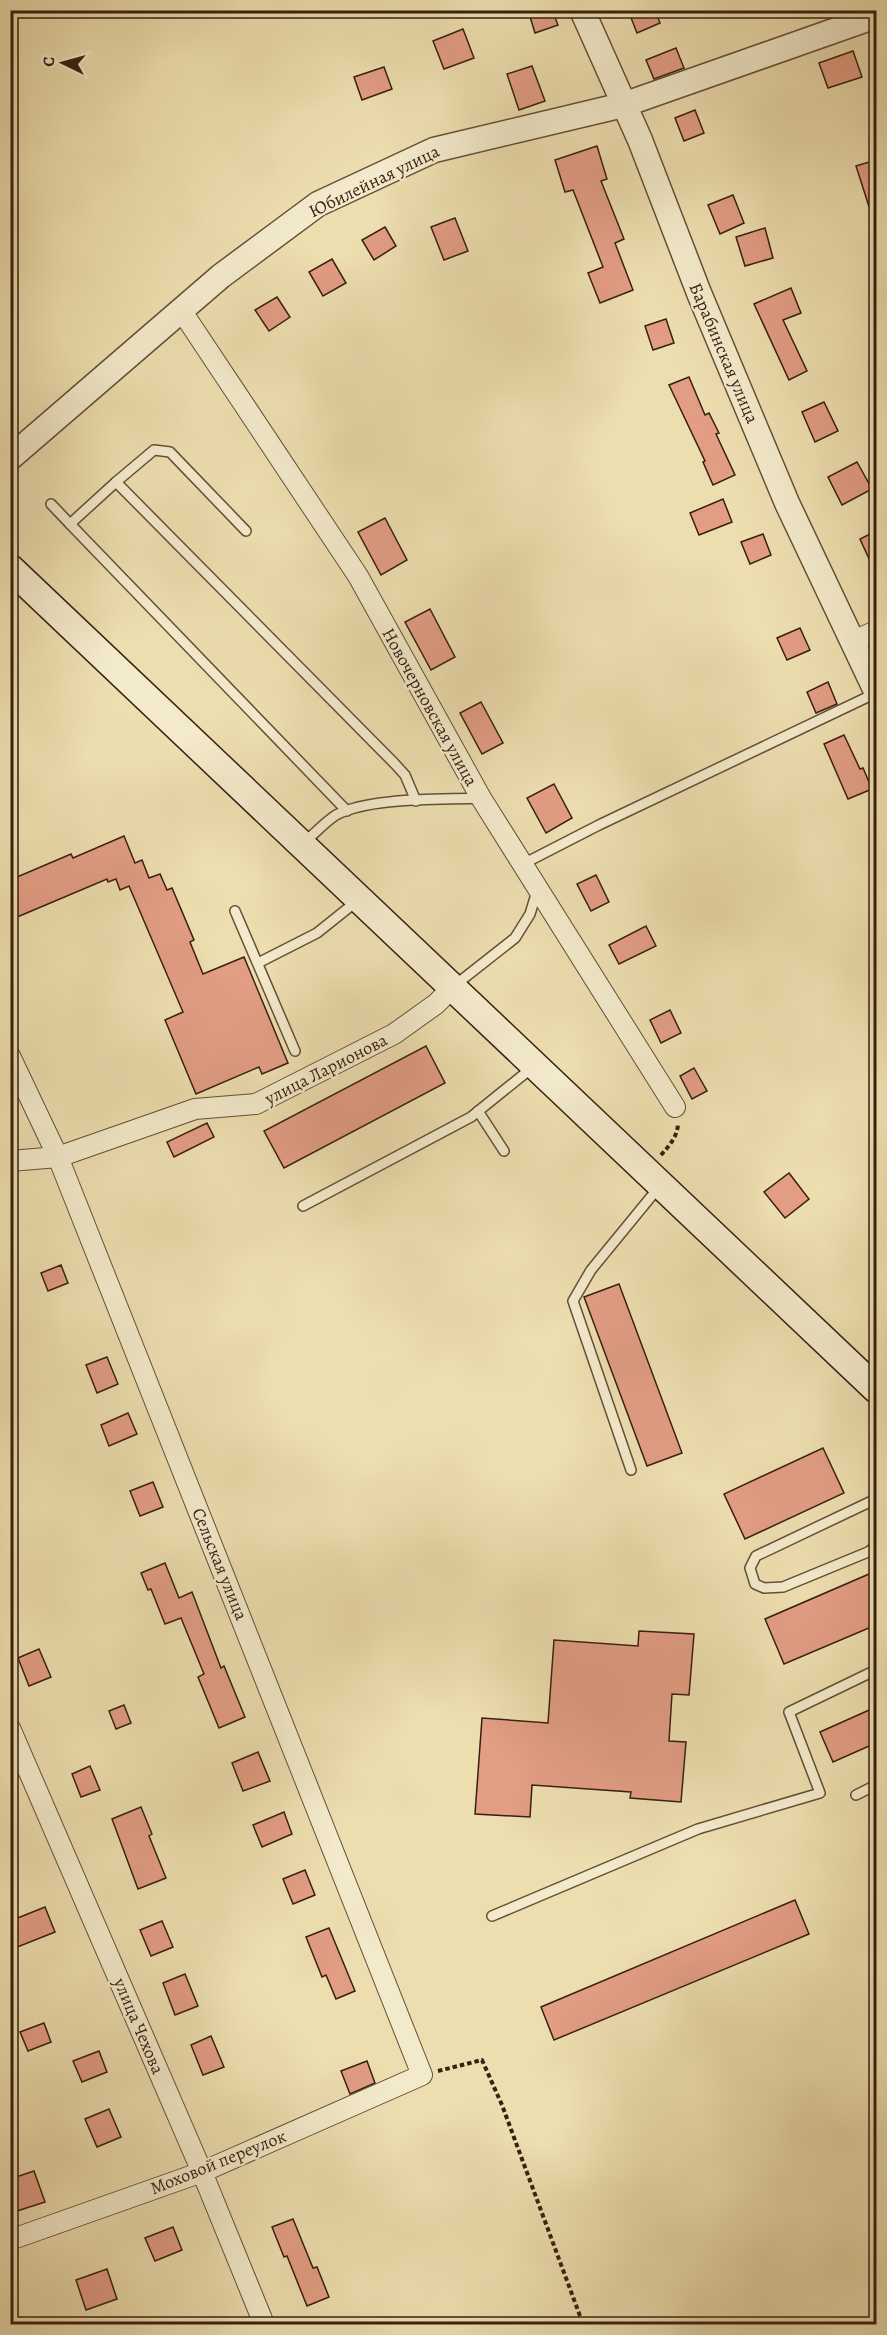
<svg xmlns="http://www.w3.org/2000/svg" width="887" height="2335" viewBox="0 0 887 2335" font-family="Alegreya,serif">
  <style>
    .building { fill: #e29d83; stroke: #371f11; stroke-width: 1.5 }
    .lines { fill: none; stroke-linecap: round; stroke-linejoin: round }
    .service-casing { stroke: #644f38; stroke-width: 12 }
    .minor-casing { stroke: #644f38; stroke-width: 22 }
    .tertiary-casing { stroke: #644f38; stroke-width: 27 }
    .secondary-casing { stroke: #371f11; stroke-width: 30 }
    .path { stroke: #371f11; stroke-width: 4; stroke-dasharray: 4.5 3; stroke-linecap: butt }
    .service { stroke: #f3eacb; stroke-width: 9 }
    .minor { stroke: #f3eacb; stroke-width: 20 }
    .tertiary { stroke: #f3eacb; stroke-width: 24 }
    .secondary { stroke: #f3eacb; stroke-width: 27 }
    .labels { text-anchor: middle; stroke-width: 4.5; stroke-linejoin: round; paint-order: stroke }
    .street-label { font-size: 18px; fill: #371f11; stroke: #f3eacb }
  </style>
  <rect width="100%" height="100%" fill="#eddeaf"/>
  <filter id="stains"><feTurbulence type="fractalNoise" baseFrequency=".00333" numOctaves="4"/><feColorMatrix values="0 0 0 0 .2 0 0 0 0 .09 0 0 0 0 .02 0 0 0 .5 -.17"/></filter>
  <radialGradient id="worn" r=".72"><stop offset=".6" stop-color="#630" stop-opacity="0"/><stop offset="1" stop-color="#630" stop-opacity=".3"/></radialGradient>
  <g class="building">
    <polygon points="528,10 552,10 558,25 535,33"/>
    <polygon points="628,10 655,10 660,23 637,33"/>
    <polygon points="463,29 474,58 444,69 433,41"/>
    <polygon points="676,48 684,68 654,79 646,60"/>
    <polygon points="853,51 862,77 828,88 819,63"/>
    <polygon points="532,66 545,101 519,110 507,74"/>
    <polygon points="384,67 392,89 362,100 354,77"/>
    <polygon points="695,110 704,133 684,141 675,118"/>
    <polygon points="597,146 607,179 601,181 624,239 615,243 633,290 600,303 588,273 603,267 573,190 565,192 555,160"/>
    <polygon points="876,160 876,219 873,219 856,166"/>
    <polygon points="733,195 744,223 720,234 708,205"/>
    <polygon points="455,218 468,251 444,260 431,227"/>
    <polygon points="385,227 396,246 374,260 362,240"/>
    <polygon points="765,228 773,258 745,266 736,237"/>
    <polygon points="332,259 346,283 323,296 309,272"/>
    <polygon points="791,288 801,313 783,320 807,371 789,380 754,304"/>
    <polygon points="277,297 290,317 269,331 255,310"/>
    <polygon points="666,319 674,343 653,350 645,326"/>
    <polygon points="689,377 705,415 709,413 719,433 716,434 735,475 713,485 703,462 705,461 669,385"/>
    <polygon points="824,402 838,431 815,442 802,412"/>
    <polygon points="857,462 872,489 842,505 828,477"/>
    <polygon points="723,499 732,522 699,535 690,513"/>
    <polygon points="385,518 407,560 381,575 358,532"/>
    <polygon points="876,531 876,574 860,539"/>
    <polygon points="763,534 771,555 750,564 741,542"/>
    <polygon points="430,609 455,657 431,670 405,622"/>
    <polygon points="800,628 810,650 787,660 777,638"/>
    <polygon points="828,682 837,704 816,713 807,692"/>
    <polygon points="481,702 503,743 482,754 460,713"/>
    <polygon points="844,735 860,769 863,768 872,789 848,799 824,744"/>
    <polygon points="554,784 572,818 546,833 527,798"/>
    <polygon points="124,836 135,863 142,860 149,878 160,874 167,890 172,888 194,940 190,942 203,974 244,957 288,1063 262,1074 259,1067 196,1094 165,1020 183,1012 129,886 120,890 116,879 108,882 107,879 10,920 10,880 71,854 73,858"/>
    <polygon points="596,875 609,902 591,911 577,884"/>
    <polygon points="646,926 656,946 619,964 609,945"/>
    <polygon points="670,1010 681,1033 661,1043 650,1020"/>
    <polygon points="426,1046 445,1083 284,1168 264,1131"/>
    <polygon points="694,1068 707,1091 692,1099 680,1076"/>
    <polygon points="207,1123 214,1137 174,1157 167,1142"/>
    <polygon points="789,1173 809,1199 785,1218 764,1192"/>
    <polygon points="61,1265 68,1283 48,1291 41,1273"/>
    <polygon points="619,1284 682,1453 647,1466 584,1297"/>
    <polygon points="107,1357 118,1384 97,1393 86,1365"/>
    <polygon points="128,1413 137,1434 109,1446 101,1425"/>
    <polygon points="823,1448 844,1493 745,1539 724,1494"/>
    <polygon points="153,1482 163,1507 140,1516 130,1491"/>
    <polygon points="165,1563 179,1598 192,1592 221,1668 224,1666 245,1717 219,1728 198,1677 204,1674 181,1618 165,1624 151,1589 148,1590 141,1573"/>
    <polygon points="876,1571 876,1625 784,1664 765,1619"/>
    <polygon points="639,1631 694,1634 689,1695 672,1694 669,1741 686,1742 681,1802 630,1798 631,1792 532,1785 530,1817 475,1814 482,1718 548,1723 554,1640 638,1646"/>
    <polygon points="39,1649 51,1677 29,1686 18,1658"/>
    <polygon points="124,1705 131,1723 116,1729 109,1711"/>
    <polygon points="876,1707 876,1743 833,1762 820,1732"/>
    <polygon points="258,1752 270,1781 243,1791 232,1763"/>
    <polygon points="90,1766 100,1790 81,1797 72,1774"/>
    <polygon points="141,1807 152,1834 149,1836 166,1878 138,1889 112,1819"/>
    <polygon points="284,1812 292,1834 262,1847 253,1825"/>
    <polygon points="305,1870 315,1895 293,1904 283,1879"/>
    <polygon points="795,1900 809,1934 554,2040 541,2007"/>
    <polygon points="45,1907 55,1932 10,1950 10,1921"/>
    <polygon points="162,1921 173,1947 151,1956 140,1930"/>
    <polygon points="329,1928 355,1991 336,1999 326,1975 322,1977 306,1937"/>
    <polygon points="185,1974 198,2006 175,2015 163,1983"/>
    <polygon points="44,2023 51,2042 28,2051 20,2032"/>
    <polygon points="211,2036 224,2067 203,2075 191,2045"/>
    <polygon points="99,2051 107,2072 82,2082 73,2061"/>
    <polygon points="367,2061 375,2083 350,2094 341,2071"/>
    <polygon points="109,2109 121,2137 97,2147 85,2119"/>
    <polygon points="34,2171 45,2202 17,2211 10,2192 10,2179"/>
    <polygon points="293,2219 313,2268 317,2267 329,2297 307,2306 287,2256 284,2257 272,2227"/>
    <polygon points="173,2227 182,2250 155,2261 145,2238"/>
    <polygon points="107,2269 117,2299 86,2310 76,2280"/>
  </g>
  <g class="lines">
    <g class="service-casing">
      <g id="service">
        <polyline points="116,482 154,450 170,452 246,531"/>
        <polyline points="51,504 70,524"/>
        <polyline points="347,811 70,524 116,482 394,763 405,775 416,801"/>
        <path d="M304,843C314,834 325,822 336,815C370,797 441,800 481,798"/>
        <polyline points="523,864 599,825 876,693"/>
        <polyline points="235,911 295,1051"/>
        <polyline points="258,963 317,933 357,901"/>
        <polyline points="454,986 515,938 530,914 537,891"/>
        <polyline points="478,1111 504,1151"/>
        <polyline points="303,1206 471,1117 533,1067"/>
        <polyline points="631,1470 573,1301 591,1270 659,1187"/>
        <polyline points="876,1499 756,1556 750,1568 755,1584 764,1588 783,1587 868,1552 876,1546"/>
        <polyline points="856,1795 876,1785"/>
        <polyline points="492,1916 698,1829 820,1793 789,1712 876,1670"/>
      </g>
    </g>
    <g class="minor-casing">
      <g id="minor">
        <polyline points="181,310 358,576 481,798 675,1107"/>
        <polyline points="851,642 876,631"/>
        <polyline points="10,1056 58,1157 422,2075 202,2172 10,2240"/>
        <polyline points="10,1161 58,1157 195,1109 256,1104 394,1034 436,1004 453,987"/>
        <polyline points="10,1728 202,2172 264,2324"/>
      </g>
    </g>
    <g class="tertiary-casing">
      <g id="tertiary">
        <polyline points="582,10 640,140 699,293 787,503 876,691"/>
        <polyline points="10,458 221,276 318,204 434,150 623,105 876,16"/>
      </g>
    </g>
    <g class="secondary-casing">
      <polyline id="secondary" points="10,568 876,1389"/>
    </g>
    <g class="path">
      <path d="M661,1155C669,1146 678,1136 678,1123"/>
      <polyline points="438,2071 482,2060 502,2105 583,2324"/>
    </g>
    <use href="#service" class="service"/>
    <use href="#minor" class="minor"/>
    <use href="#tertiary" class="tertiary"/>
    <use href="#secondary" class="secondary"/>
  </g>
  <g class="labels">
    <g class="street-label">
      <text transform="translate(374 181) rotate(-26)" y="6">Юбилейная улица</text>
      <text transform="translate(724 353) rotate(67)" y="6">Барабинская улица</text>
      <text transform="translate(430 707) rotate(61)" y="6">Новочерновская улица</text>
      <text transform="translate(326 1069) rotate(-27)" y="6">улица Ларионова</text>
      <text transform="translate(220 1564) rotate(68)" y="6">Сельская улица</text>
      <text transform="translate(139 2026) rotate(67)" y="6">улица Чехова</text>
      <text transform="translate(218 2162) rotate(-22)" y="6">Моховой переулок</text>
    </g>
  </g>
  <rect width="887" height="2335" fill="none" stroke="#eddeaf" stroke-width="36"/>
  <rect x="12" y="12" width="863" height="2311" fill="none" stroke="#371f11" stroke-width="3"/>
  <rect x="18" y="18" width="851" height="2299" fill="none" stroke="#371f11" stroke-width="1.5"/>
  <g transform="translate(63 63) rotate(275)" stroke="#f3eacb" stroke-width="4.5" paint-order="stroke">
  <path d="M0-4.5L10 22L0 15L-10 22Z" fill="#371f11"/>
  <text y="-9" font-size="16" font-weight="bold" text-anchor="middle" fill="#371f11">С</text>
  </g>
  <rect width="100%" height="100%" filter="url(#stains)"/>
  <rect width="100%" height="100%" fill="url(#worn)"/>
</svg>
